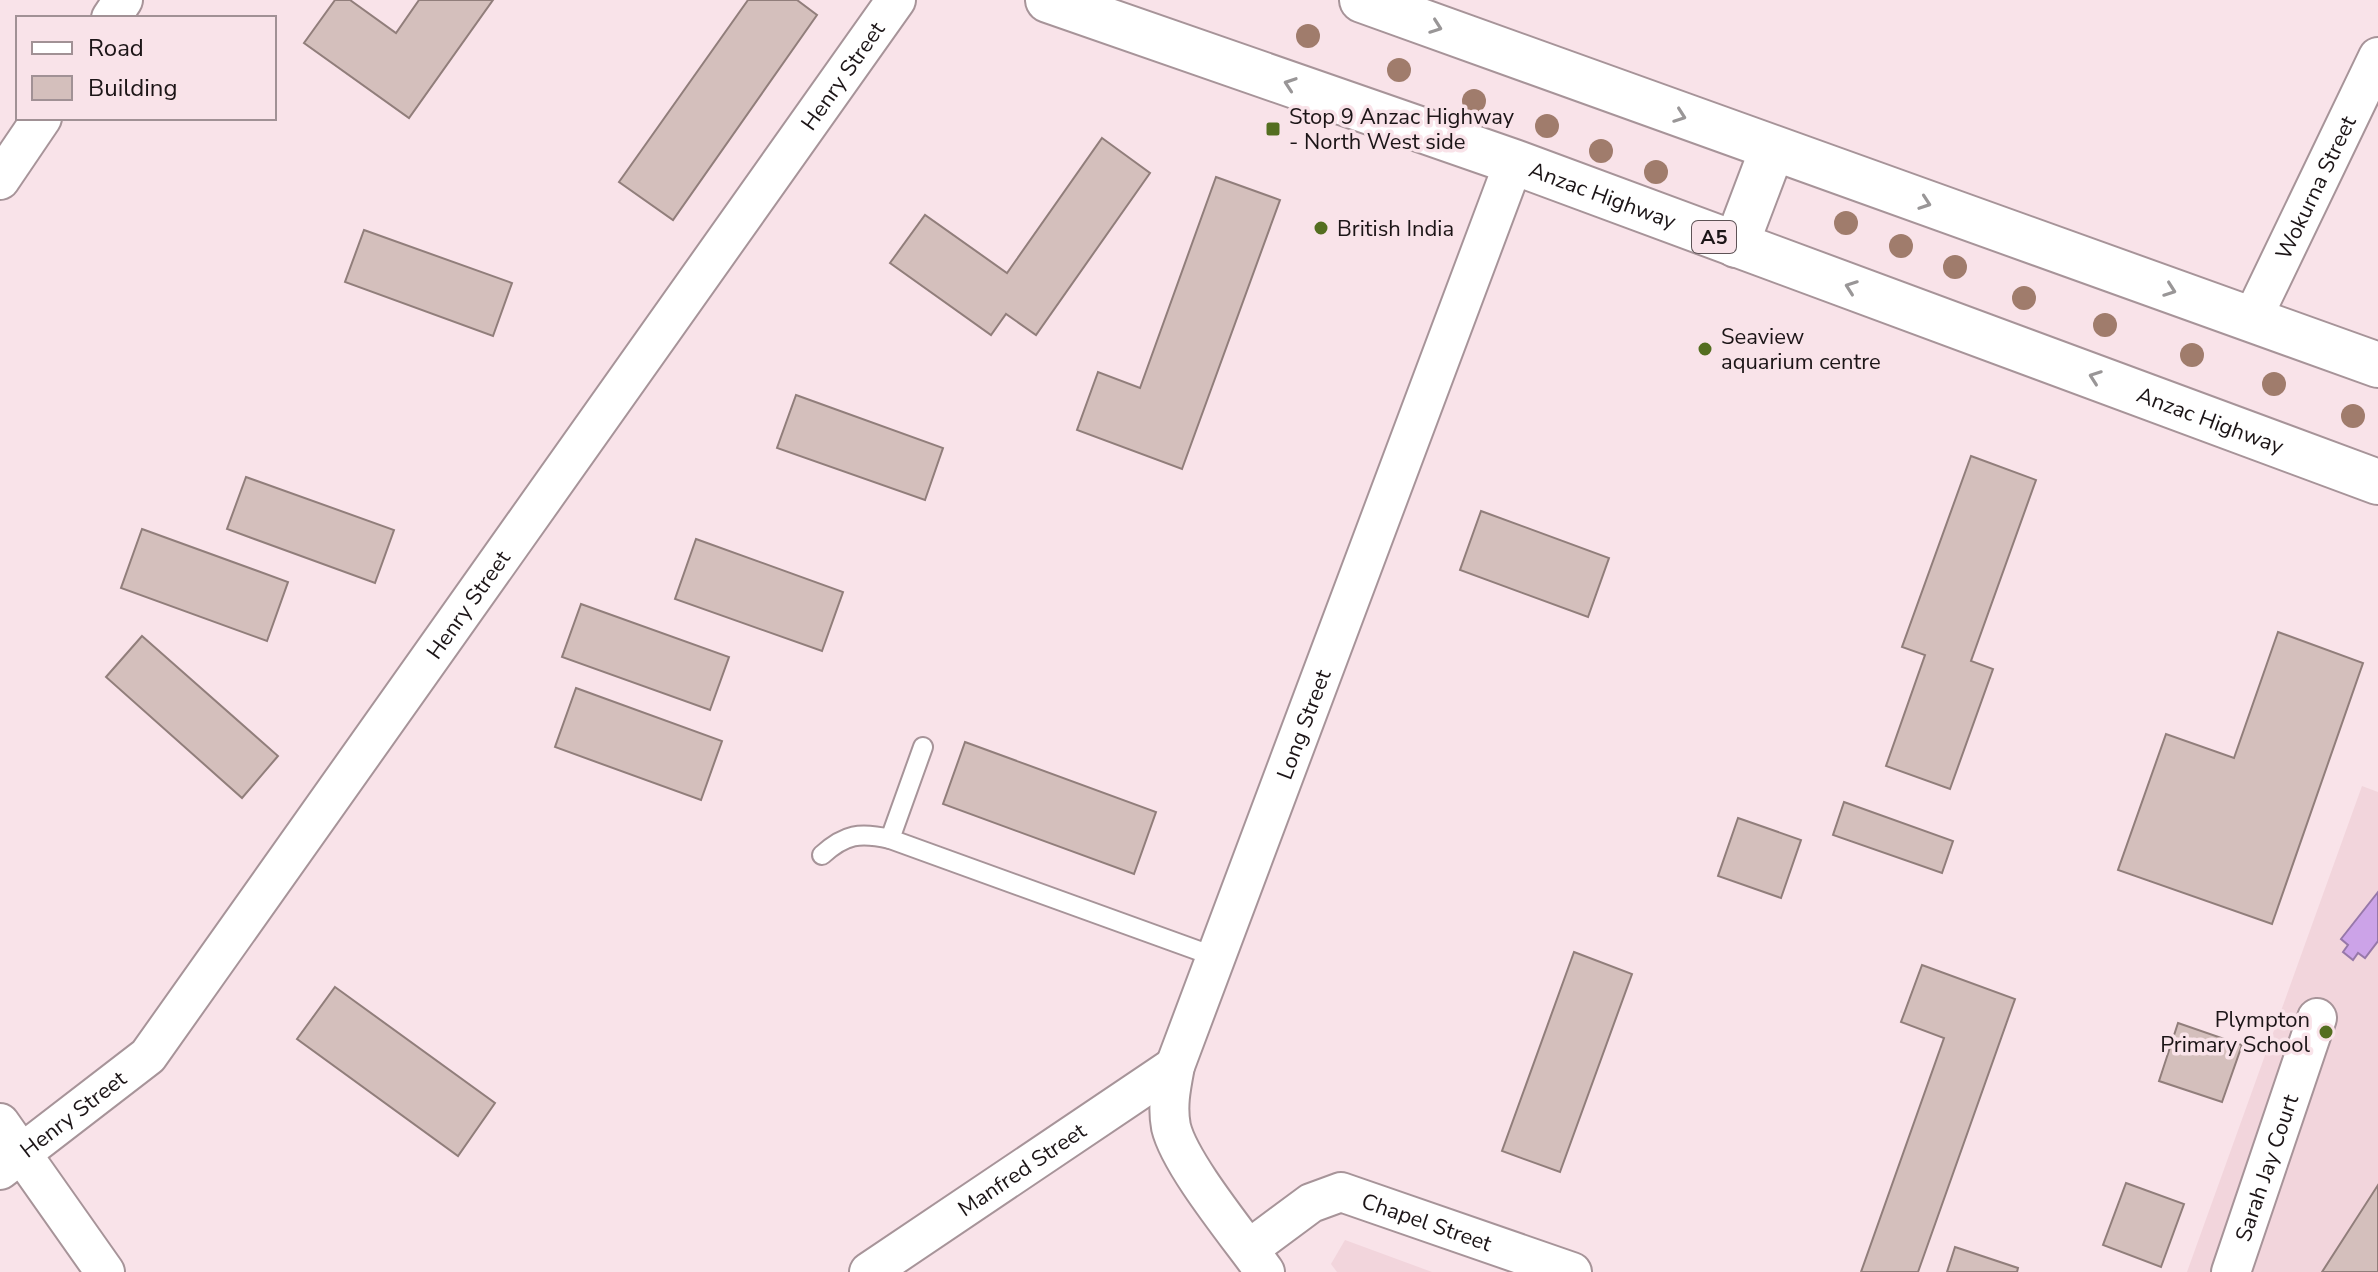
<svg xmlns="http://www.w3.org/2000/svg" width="2378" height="1272" viewBox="0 0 2378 1272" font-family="'Nunito Sans',sans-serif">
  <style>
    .built { fill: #f2d5dc }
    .water { fill: #cca3e8; stroke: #9778a9; stroke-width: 2 }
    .building { fill: #d4bfbc; stroke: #917e7b; stroke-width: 2 }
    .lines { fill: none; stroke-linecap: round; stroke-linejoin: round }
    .service-casing { stroke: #a79499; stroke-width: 22 }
    .minor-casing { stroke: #a79499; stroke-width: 42 }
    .trunk-casing { stroke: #a79499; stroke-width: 48 }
    .service { stroke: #fff; stroke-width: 18 }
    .minor { stroke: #fff; stroke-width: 38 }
    .trunk { stroke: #fff; stroke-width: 44 }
    .tree { fill: #a07c6c }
    .oneway { stroke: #999697 }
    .poi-dot { fill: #546e20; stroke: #f9e3e9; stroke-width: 3 }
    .labels { text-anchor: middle; stroke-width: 7; stroke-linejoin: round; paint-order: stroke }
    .shield { fill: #f9e3e9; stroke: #5e5356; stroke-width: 2 }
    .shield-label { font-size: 20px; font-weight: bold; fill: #1c1517 }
    .street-label { font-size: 22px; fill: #1c1517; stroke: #f9e3e9 }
    .poi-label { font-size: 22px; fill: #1c1517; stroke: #f9e3e9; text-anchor: start }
  </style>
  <rect width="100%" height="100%" fill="#f9e3e9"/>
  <g class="built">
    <polygon points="2362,786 2378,792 2378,1272 2187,1272"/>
    <polygon points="1345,1240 1432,1272 1337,1272 1331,1264"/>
  </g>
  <polygon class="water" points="2378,892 2378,941 2365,958 2358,953 2353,960 2343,952 2348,945 2341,939"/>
  <g class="building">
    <polygon points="335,0 350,0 396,33 419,0 493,0 409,118 304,43"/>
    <polygon points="748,0 797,0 817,15 673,220 619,182"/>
    <polygon points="1102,138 1150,173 1036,335 1006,314 991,335 890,263 925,215 1007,273"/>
    <polygon points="1216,177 1280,200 1182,469 1077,430 1098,372 1140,388"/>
    <polygon points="364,230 512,283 493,336 345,282"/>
    <polygon points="796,395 943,448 925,500 777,448"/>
    <polygon points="1971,456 2036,480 1971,661 1993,669 1950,789 1886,766 1925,655 1902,647"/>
    <polygon points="246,477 394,530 375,583 227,529"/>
    <polygon points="1481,511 1609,558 1588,617 1460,570"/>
    <polygon points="142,529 288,582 267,641 121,588"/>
    <polygon points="696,539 843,592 822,651 675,599"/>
    <polygon points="581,604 729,657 710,710 562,657"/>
    <polygon points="2278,632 2363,663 2272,924 2118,870 2166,734 2234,758"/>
    <polygon points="142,636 278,756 242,798 106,677"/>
    <polygon points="576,688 722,741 701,800 555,747"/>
    <polygon points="965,742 1156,812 1134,874 943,804"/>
    <polygon points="1844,802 1953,841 1942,873 1833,835"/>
    <polygon points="1738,818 1801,840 1781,898 1718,876"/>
    <polygon points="1574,952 1632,974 1560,1172 1502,1151"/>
    <polygon points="1922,965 2015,999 1918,1272 1861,1272 1944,1038 1901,1022"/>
    <polygon points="335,987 495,1103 458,1156 297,1039"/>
    <polygon points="2178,1023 2242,1045 2222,1102 2159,1081"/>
    <polygon points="2126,1183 2184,1204 2161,1267 2103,1245"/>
    <polygon points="2378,1185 2378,1272 2322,1272"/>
    <polygon points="1955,1247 2018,1268 2017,1272 1947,1272"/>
  </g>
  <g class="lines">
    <g class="service-casing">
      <g id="service">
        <polyline points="923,747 890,839 1216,957"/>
        <path d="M822,855C845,834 860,832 890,839"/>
      </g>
    </g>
    <g class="minor-casing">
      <g id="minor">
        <polyline points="111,18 123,0"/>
        <polyline points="0,180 42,118"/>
        <path id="s1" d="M2252,319L2378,57"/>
        <polyline points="0,1123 105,1272"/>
        <path id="s2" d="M0,1170L148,1056L896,0"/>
        <path id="s3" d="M1249,1249L1311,1203L1341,1192L1572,1272"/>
        <path id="s4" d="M869,1272L1175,1066"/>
        <path id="s5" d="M1265,1272C1241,1238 1180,1165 1171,1127C1167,1106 1171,1087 1175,1066L1514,162"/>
        <path id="s6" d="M2231,1272L2317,1018"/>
      </g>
    </g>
    <g class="trunk-casing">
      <g id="trunk">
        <path id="s7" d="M1048,0L1514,162L2378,482"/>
        <polyline points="1362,0 2378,365"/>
        <polyline points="1736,245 1772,150"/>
      </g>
    </g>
    <use href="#service" class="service"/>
    <use href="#minor" class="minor"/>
    <use href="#trunk" class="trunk"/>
  </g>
  <g class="tree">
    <circle cx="1308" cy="36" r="12"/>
    <circle cx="1399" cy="70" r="12"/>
    <circle cx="1474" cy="101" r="12"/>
    <circle cx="1547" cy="126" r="12"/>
    <circle cx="1601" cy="151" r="12"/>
    <circle cx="1656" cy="172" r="12"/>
    <circle cx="1846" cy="223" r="12"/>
    <circle cx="1901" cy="246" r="12"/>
    <circle cx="1955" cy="267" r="12"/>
    <circle cx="2024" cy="298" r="12"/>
    <circle cx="2105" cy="325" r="12"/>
    <circle cx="2192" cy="355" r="12"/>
    <circle cx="2274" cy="384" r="12"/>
    <circle cx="2353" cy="416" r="12"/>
  </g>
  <defs><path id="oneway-chevron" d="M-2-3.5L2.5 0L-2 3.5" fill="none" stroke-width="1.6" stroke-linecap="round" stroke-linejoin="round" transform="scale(2)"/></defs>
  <g class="oneway">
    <use href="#oneway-chevron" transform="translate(1436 27) rotate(20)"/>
    <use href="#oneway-chevron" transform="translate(1290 84) rotate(-161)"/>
    <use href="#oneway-chevron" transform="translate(1680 116) rotate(20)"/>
    <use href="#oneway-chevron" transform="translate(1925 203) rotate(19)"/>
    <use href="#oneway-chevron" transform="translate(1851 287) rotate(-160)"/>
    <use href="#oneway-chevron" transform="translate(2170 290) rotate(20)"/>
    <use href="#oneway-chevron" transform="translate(2095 377) rotate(-160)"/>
  </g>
  <g class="poi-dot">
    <rect x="1265" y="121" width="16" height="16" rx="4"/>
    <circle cx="1321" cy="228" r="8"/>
    <circle cx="1705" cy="349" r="8"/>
    <circle cx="2326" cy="1032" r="8"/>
  </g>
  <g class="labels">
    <rect class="shield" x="1692" y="221" width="44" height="32" rx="6"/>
    <g class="shield-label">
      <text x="1714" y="244">A5</text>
    </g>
    <g class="street-label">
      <text dy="8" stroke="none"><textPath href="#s2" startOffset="1388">Henry Street</textPath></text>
      <text dy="8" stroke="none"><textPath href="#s1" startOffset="146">Wokurna Street</textPath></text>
      <text dy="8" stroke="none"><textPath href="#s7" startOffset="588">Anzac Highway</textPath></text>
      <text dy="8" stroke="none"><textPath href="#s7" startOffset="1236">Anzac Highway</textPath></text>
      <text dy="8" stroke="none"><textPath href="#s2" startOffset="740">Henry Street</textPath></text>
      <text dy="8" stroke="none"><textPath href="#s5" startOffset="600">Long Street</textPath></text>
      <text dy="8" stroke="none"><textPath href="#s2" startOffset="92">Henry Street</textPath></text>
      <text dy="8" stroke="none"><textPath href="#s6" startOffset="110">Sarah Jay Court</textPath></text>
      <text dy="8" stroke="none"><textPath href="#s4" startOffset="184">Manfred Street</textPath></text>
      <text dy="8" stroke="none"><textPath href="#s3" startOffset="200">Chapel Street</textPath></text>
    </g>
    <g class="poi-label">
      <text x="1289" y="124">Stop 9 Anzac Highway<tspan x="1289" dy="25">- North West side</tspan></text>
      <text x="1337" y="236">British India</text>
      <text x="1721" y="344">Seaview<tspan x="1721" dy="25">aquarium centre</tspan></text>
      <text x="2310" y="1027" text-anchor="end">Plympton<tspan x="2310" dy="25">Primary School</tspan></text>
    </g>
  </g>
  <rect x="16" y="16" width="260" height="104" fill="#f9e3e9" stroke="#a19195" stroke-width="2"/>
  <rect x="32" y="42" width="40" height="12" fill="#ffffff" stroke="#a19195" stroke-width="2"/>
  <text x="88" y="56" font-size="24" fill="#1c1517">Road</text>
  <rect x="32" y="76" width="40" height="24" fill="#d4bfbc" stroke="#a19195" stroke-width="2"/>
  <text x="88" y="96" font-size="24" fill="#1c1517">Building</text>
</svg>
